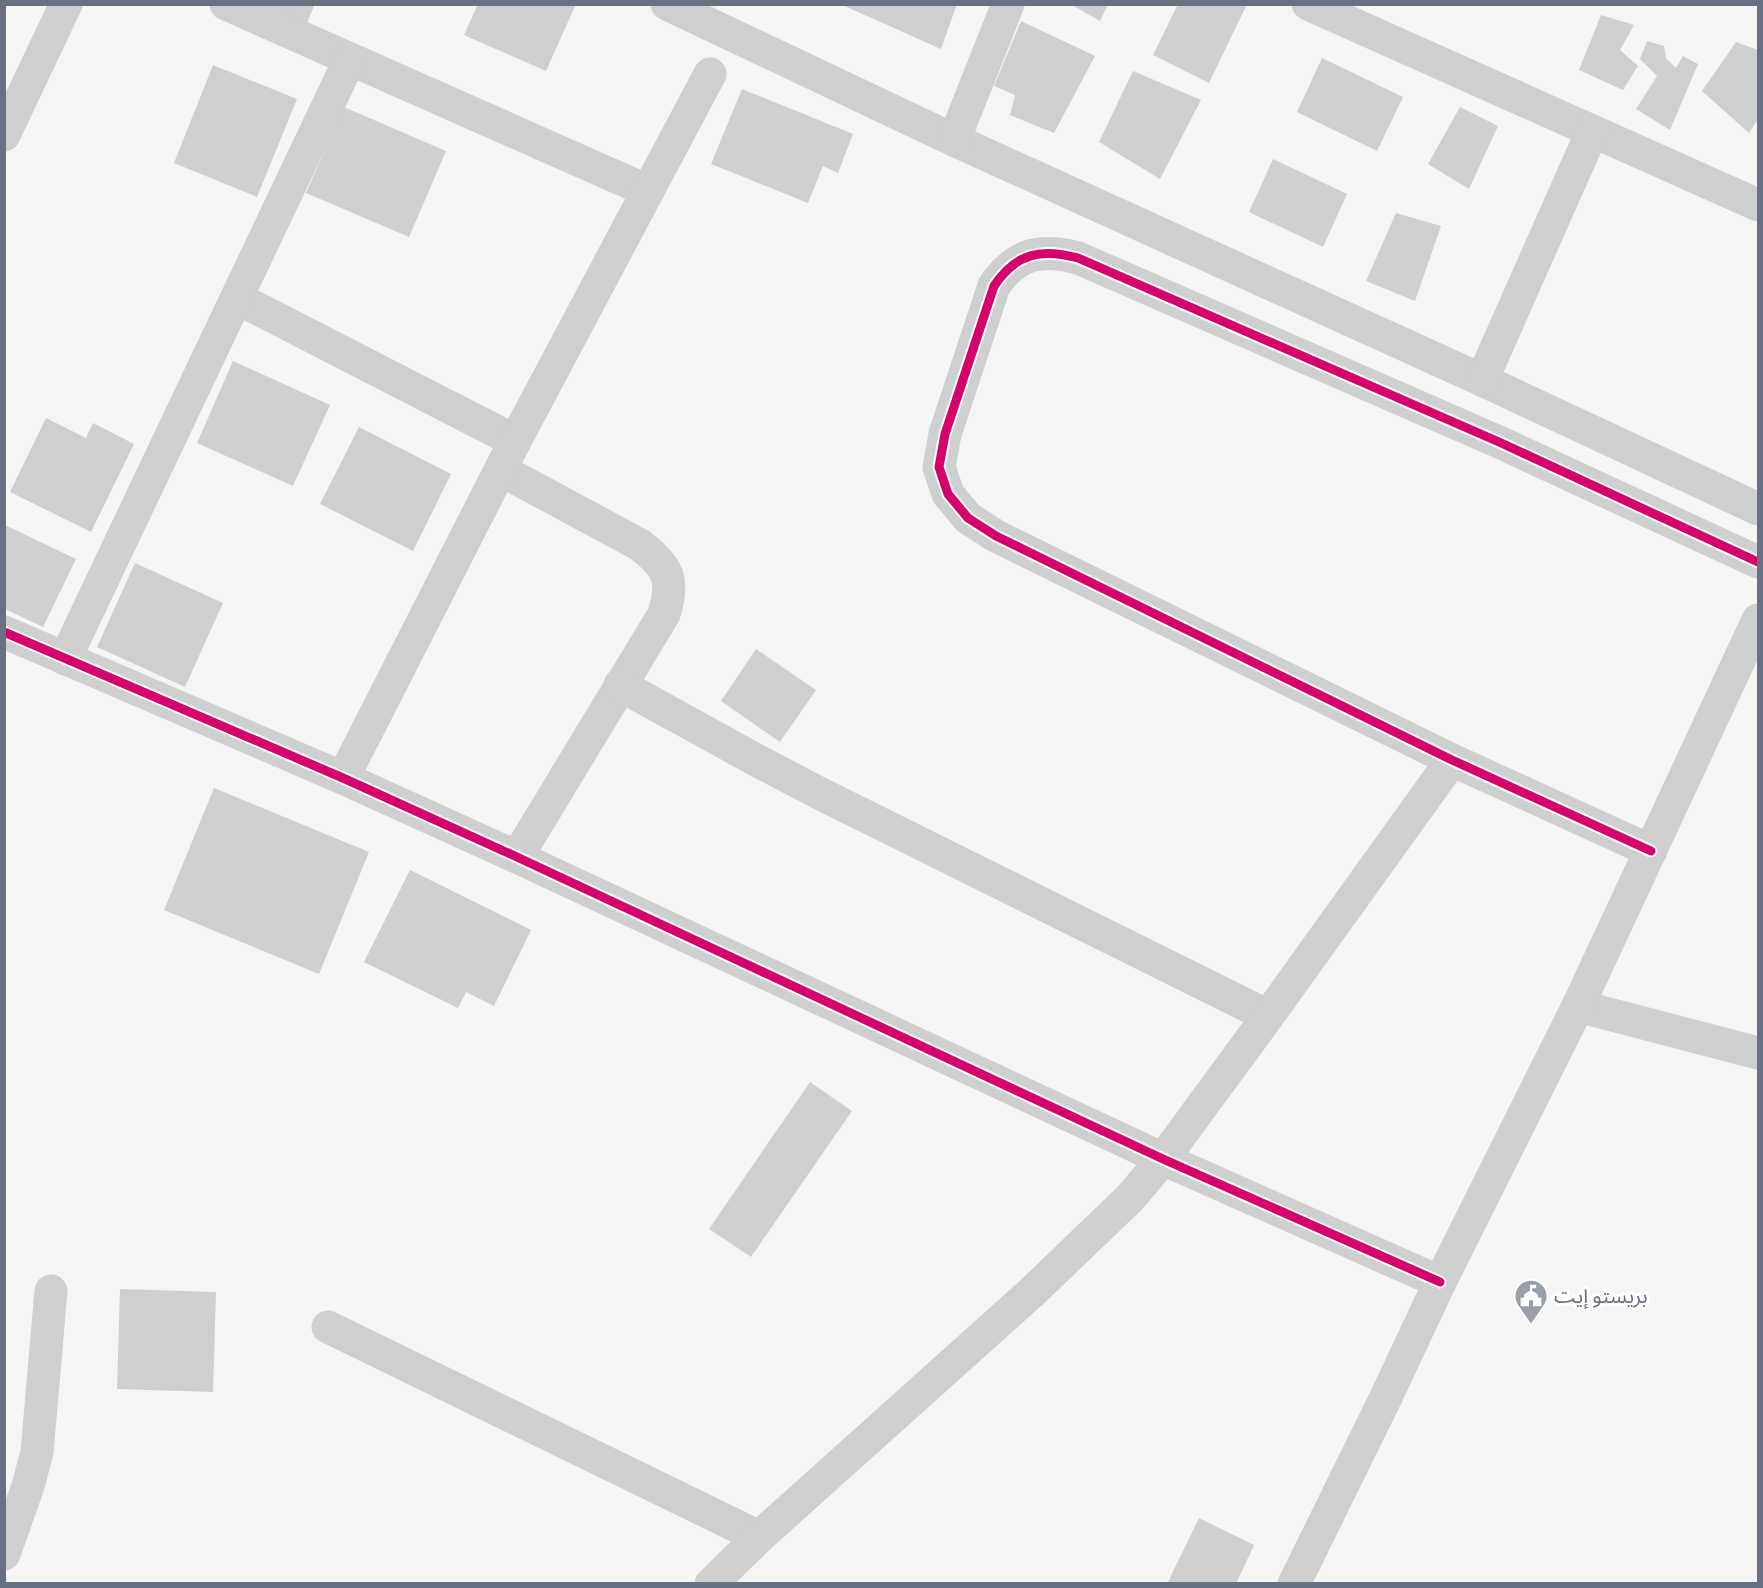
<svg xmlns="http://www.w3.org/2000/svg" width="1763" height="1588" viewBox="0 0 1763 1588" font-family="Barlow,'Noto Sans Arabic',sans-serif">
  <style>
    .building { fill: #ced0d0 }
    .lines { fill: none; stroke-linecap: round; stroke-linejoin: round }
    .street { stroke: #cecfcf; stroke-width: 33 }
    .cycleway-casing { stroke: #fff; stroke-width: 13 }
    .cycleway { stroke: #d6006c; stroke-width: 9 }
    .labels { text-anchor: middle; stroke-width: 6; stroke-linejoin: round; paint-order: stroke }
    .poi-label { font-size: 21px; fill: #677182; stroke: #fff; text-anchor: start }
  </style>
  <rect width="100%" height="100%" fill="#f5f5f4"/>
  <g class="building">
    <polygon points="250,4 315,4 305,28"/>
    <polygon points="478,4 576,4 546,71 464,35"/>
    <polygon points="840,4 957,4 941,49"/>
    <polygon points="1070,4 1108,4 1100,21"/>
    <polygon points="1178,4 1247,4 1209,83 1153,55"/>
    <polygon points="1601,15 1634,25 1620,50 1638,66 1623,90 1579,70"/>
    <polygon points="1021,21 1095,56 1054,133 1010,115 1015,95 994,86"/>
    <polygon points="1647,41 1664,46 1666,58 1676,68 1683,56 1698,64 1670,130 1636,109 1657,76 1640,59"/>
    <polygon points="1736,42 1758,50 1758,119 1749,133 1702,91"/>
    <polygon points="1322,58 1403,97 1377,151 1297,112"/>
    <polygon points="213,65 297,99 257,197 174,163"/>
    <polygon points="1133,71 1201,100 1160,179 1099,142"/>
    <polygon points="742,89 853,134 838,173 823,166 808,203 711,164"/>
    <polygon points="344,107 446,151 409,237 306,193"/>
    <polygon points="1460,107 1498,126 1469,189 1428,164"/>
    <polygon points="1273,159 1347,194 1323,247 1249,212"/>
    <polygon points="1396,213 1441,226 1415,301 1366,281"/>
    <polygon points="233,361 330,405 293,486 197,443"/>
    <polygon points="46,418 86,438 93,423 134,444 91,532 10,492"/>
    <polygon points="359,427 451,474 413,551 320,504"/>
    <polygon points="5,525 76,559 43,627 5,609"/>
    <polygon points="135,563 223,603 185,687 97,647"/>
    <polygon points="756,649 816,690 780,742 721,701"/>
    <polygon points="214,788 369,852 319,974 164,910"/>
    <polygon points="410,870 531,930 494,1006 466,992 458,1008 364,962"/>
    <polygon points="810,1082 852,1111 751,1257 709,1229"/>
    <polygon points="120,1289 216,1292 213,1392 117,1389"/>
    <polygon points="1199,1518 1254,1545 1236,1584 1167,1584"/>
  </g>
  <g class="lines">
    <g class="street">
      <polyline points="226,4 648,191"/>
      <polyline points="667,4 954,140 1482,380 1758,509"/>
      <polyline points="1308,4 1758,205"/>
      <polyline points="4,135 66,4"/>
      <polyline points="954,140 1008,4"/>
      <polyline points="237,298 515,441"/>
      <polyline points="1482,380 1592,132"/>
      <path d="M501,470L640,545C668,567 675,579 664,614L517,857"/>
      <polyline points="4,632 343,778 517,857 1163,1159 1440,1282"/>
      <polyline points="65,659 350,59"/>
      <polyline points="620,685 758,761 819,793 1268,1016"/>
      <polyline points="343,778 515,441 710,74"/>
      <path d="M1651,851L1452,760L996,536L968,518L948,494L939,467L945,434L994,286C1016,253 1041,248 1078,258L1499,442L1758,562"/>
      <polyline points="1578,1006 1758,1053"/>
      <polyline points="328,1327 759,1537"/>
      <polyline points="4,1554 28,1486 37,1452 51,1291"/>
      <polyline points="711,1584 759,1537 1031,1293 1130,1198 1163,1159 1268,1016 1452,760"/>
      <polyline points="1294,1584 1387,1395 1440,1282 1578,1006 1758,620"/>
    </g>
    <g class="cycleway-casing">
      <g id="cycleway">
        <polyline points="4,632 343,778 517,857 1163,1159 1440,1282"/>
        <path d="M1651,851L1452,760L996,536L968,518L948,494L939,467L945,434L994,286C1016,253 1041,248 1078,258L1499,442L1758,562"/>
      </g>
    </g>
    <use href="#cycleway" class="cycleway"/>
  </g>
  <defs>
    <g id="civic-pin" transform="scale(1.725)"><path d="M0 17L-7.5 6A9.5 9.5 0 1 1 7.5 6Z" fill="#999faa" stroke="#fff"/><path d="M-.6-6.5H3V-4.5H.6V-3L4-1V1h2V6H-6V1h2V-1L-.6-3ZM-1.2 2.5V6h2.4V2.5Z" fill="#fff"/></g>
  </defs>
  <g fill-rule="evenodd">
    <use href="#civic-pin" x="1531" y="1296"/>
  </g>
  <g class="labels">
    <g class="poi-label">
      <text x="1554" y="1303">بريستو إيت</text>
    </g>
  </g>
  <rect width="1763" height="1588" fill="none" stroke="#677182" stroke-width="12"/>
</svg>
